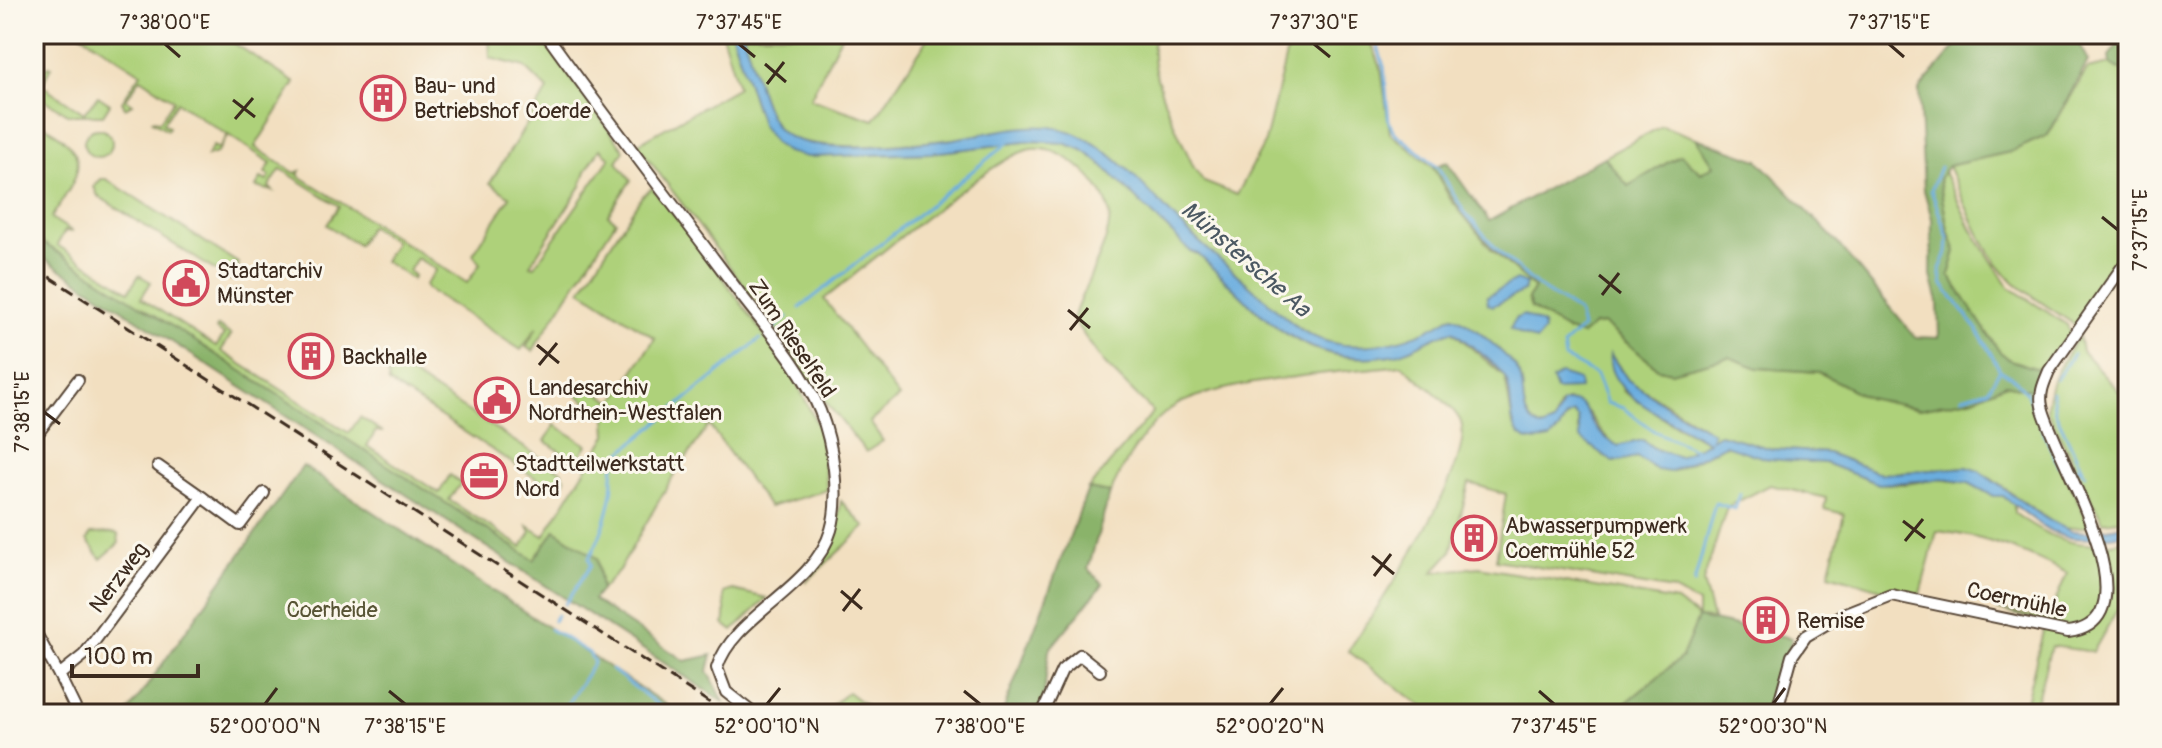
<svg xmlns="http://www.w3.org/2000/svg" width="2162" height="748" viewBox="0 0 2162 748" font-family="Pangolin,sans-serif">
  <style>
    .green { fill: #aed17a; stroke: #747e4c; stroke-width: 2; fill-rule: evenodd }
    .forest { fill: #8ab36a; stroke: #626e44; stroke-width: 2 }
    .water { fill: #6aaddf; stroke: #526c7e; stroke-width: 2 }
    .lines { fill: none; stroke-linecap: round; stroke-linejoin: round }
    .stream { stroke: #6aaddf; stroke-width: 3 }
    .minor-casing { stroke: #564536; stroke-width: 14 }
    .minor { stroke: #fff; stroke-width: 10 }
    .rail { stroke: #3b2a1e; stroke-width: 3; stroke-dasharray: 12 6; stroke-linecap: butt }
    .ticks { fill: none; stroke: #3b2a1e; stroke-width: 3 }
    .labels { text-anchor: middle; stroke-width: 6; stroke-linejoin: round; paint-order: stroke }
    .poi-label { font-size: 22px; fill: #3b2a1e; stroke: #fbf7ec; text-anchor: start }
    .street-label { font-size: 22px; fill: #3b2a1e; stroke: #fbf7ec }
    .park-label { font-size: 22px; fill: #585435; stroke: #fbf7ec }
    .water-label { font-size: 24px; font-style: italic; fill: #4b5862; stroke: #fbf7ec }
    .neatline { fill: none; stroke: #3b2a1e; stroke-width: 3 }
    .ticks-label { font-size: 20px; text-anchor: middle; fill: #3b2a1e }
  </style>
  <rect width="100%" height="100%" fill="#fbf7ec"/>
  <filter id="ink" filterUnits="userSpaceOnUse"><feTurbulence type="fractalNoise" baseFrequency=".0125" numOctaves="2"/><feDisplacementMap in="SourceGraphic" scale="16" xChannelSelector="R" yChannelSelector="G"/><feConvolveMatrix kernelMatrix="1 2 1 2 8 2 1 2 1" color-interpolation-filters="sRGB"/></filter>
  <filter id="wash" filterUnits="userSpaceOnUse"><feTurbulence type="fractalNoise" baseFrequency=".006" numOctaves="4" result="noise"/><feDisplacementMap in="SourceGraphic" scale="32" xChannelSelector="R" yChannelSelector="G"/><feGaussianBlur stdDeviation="1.8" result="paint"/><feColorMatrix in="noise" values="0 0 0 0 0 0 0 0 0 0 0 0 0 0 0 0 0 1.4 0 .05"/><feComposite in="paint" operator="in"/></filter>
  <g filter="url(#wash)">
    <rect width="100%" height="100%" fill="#f2dfc0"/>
    <g class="green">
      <path d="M81,34H220L295,83L255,147L295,173L300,171L298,175L467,283L480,264L473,254L510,197L490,183L548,90L525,67L490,58L489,34H538L624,150L617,162L631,180L608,215L616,221L538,342L533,351L526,347L537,327L521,350L427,289L425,285L436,270L417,258L409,271L414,276L412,279L384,261L395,242L370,226L358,245L327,225L339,206L281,169L269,187L273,191L256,187L261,178L267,181L270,176L265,173L271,163L228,135L217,153L207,156L213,146L219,149L227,135L177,102L163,123L169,127L167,130L151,120L160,121L174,100L141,78L126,99L133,104L125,108L122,101L141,73ZM600,149L610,158L535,266L530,265L581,186L586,171Z"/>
      <path d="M722,34H732L756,109L807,157L931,153L1033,141L1063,143L1081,149L1099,162L1190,251L1198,254C1260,312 1301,373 1395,354C1415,350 1433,335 1452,331L1505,377L1513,425L1528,437L1545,440C1560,434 1560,418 1573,413L1578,418V430L1590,445L1613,462L1637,457L1657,470L1674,471L1725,445L1825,463L1879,484H1906L1937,479L1969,483L1993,496H2003L2014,505V513C2053,541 2079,551 2128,540V591L2093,652L2051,646L2033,714H2023L2045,623L1996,609L2048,619L2067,573C2025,551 1984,536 1937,531L1920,594L1888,591L1829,574L1844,514L1824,509L1826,498L1770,485L1727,507L1703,582L1713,619L1698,618L1682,657L1620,708L1623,714H1433L1348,651C1374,613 1480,460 1460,420C1452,404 1416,378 1402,365C1345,372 1221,380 1175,406C1147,422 1123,466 1110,493L1088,489L1153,412L1104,363L1073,320C1080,290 1115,238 1109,210C1102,181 1064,146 1032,149C996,153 861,271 824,299L899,397L870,422L883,441L866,452L812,385L772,323L637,144L738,87ZM1469,483L1506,494L1496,560L1673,590L1698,604V617L1676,601L1479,567L1433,572L1451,552Z"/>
      <path d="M743,34H842L810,99L874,120L931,34H1126L1139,40L1143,34H1156C1141,64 1181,138 1194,168L1204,182L1237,195L1265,142L1291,34H1368L1381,68L1390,133L1433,167L1450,199L1491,249L1534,288L1528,299L1531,308L1568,331L1603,324L1659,369L1670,372L1729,357L1758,368L1819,372L1868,398L1919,409L1974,398L2006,384L2035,391L2033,408L2090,526L2062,529L1987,476L1966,467L1882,474L1828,453L1772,449L1720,434L1711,439L1709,436L1712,432L1628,380L1612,356L1623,391L1674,425L1709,442L1679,457L1655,449L1643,440L1618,446C1591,431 1594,403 1566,401L1559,406L1554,423L1542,428C1515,415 1528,394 1519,373C1511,357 1467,320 1452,316C1412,343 1348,359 1304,331C1286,320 1273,305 1257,292C1230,268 1202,246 1176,220C1143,185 1109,149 1063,131C1041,122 1009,131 986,135C945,140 806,160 779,130C762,111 752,60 743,34Z"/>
      <path d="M2110,64L2128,73V251L2076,326C2056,311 2032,298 2014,282C1982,253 1966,204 1948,166L2010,152L2048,135L2087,69Z"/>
      <polygon points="49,66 51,67 42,85 84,113 98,96 110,104 103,115 69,115 34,93 34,74"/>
      <path d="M34,118C91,155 87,164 51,218L73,232L65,231L57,245L129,291L139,275L151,282L141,298L216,347L224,335L216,329L218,326L231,335L221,351L349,433L360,417L383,432L376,431L367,446L439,493L450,475L461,483L449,500L522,547L531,532L528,526L544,536L607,435L606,416L577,395L584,384L613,402L655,338L581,290L642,196L652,188L699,245L792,373L819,428L827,490L769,507L709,425L669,483L620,569L601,590L597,558L555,530L534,561L34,237Z"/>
      <polygon points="1662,126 1696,138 1714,166 1701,173 1680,155 1628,186 1604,157"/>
      <circle cx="98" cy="143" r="14"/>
      <polygon points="1944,172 1972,230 2008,286 2067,325 2070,333 2041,370 2010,360 1999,351 1949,275 1956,251 1948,230 1939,179"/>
      <polygon points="101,179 106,179 238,263 239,277 230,280 98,196 94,187"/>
      <path d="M2079,336L2082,351L2128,401V519L2103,522L2047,411C2048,380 2062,361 2079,336Z"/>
      <polygon points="399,367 561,471 565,478 562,486 551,488 389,383 388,372"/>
      <polygon points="555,425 587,445 576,462 545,441"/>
      <polygon points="841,501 865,527 805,583 835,536"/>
      <polygon points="112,533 118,534 119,543 101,559 87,540 91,534"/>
      <path d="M733,590L767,598L733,631L724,624C727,612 724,605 724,593Z"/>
      <polygon points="848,692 877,714 856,714 849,709 841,714 821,714"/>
    </g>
    <g class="forest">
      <path d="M1966,34H2074L2088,61L2048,135L2010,152L1948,166L1939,179L1948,230L1956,251L1949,275L1999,351L2010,360L2041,370L2035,391L2006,384L1974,398L1919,409L1868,398L1819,372L1758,368L1729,357L1671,372L1659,369L1604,324L1594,325L1582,335L1568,331L1531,308L1528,299L1534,287C1493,252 1459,215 1433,167L1447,162L1489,221L1604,157L1628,186L1681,155L1701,173L1714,166L1696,138L1758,160L1834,239L1915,337L1939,338L1938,302L1931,276L1932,219L1924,190L1919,90Z"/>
      <polygon points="2126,34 2128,34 2128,73 2110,64 2109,56"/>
      <polygon points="34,237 534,560 555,530 597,558 601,590 593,600 685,661 712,655 708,671 724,702 34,252"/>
      <polygon points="303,466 680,714 127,714"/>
      <polygon points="1088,489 1110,493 1088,569 1103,584 1049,650 1043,703 1035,714 1002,714"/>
      <polygon points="1698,618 1792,638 1771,714 1623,714 1620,708 1682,657"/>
    </g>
    <g class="water">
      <path d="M732,34H743C752,60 762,111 779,130C804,156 902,145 938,141C981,137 1040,114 1081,136C1118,154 1148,191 1176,220C1202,246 1230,268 1257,292C1273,305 1286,320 1303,331C1348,359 1412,343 1452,316C1467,320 1511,357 1519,373C1528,394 1515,415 1542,428L1554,423L1562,403C1587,397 1584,413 1596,428C1601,436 1610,441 1618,446L1643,440L1655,449L1679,457L1708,442C1679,423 1604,396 1610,354L1628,380L1671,409L1713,432L1711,439L1720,434L1772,449L1828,453L1882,474L1966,467L1979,471L2045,518L2070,531L2087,532L2128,524V533C2057,545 2059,539 2003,496H1993L1969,483L1945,479L1879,484L1825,463L1767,459L1725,445L1670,472L1657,470L1637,457L1613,462L1580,438L1578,418L1573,413L1566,417L1559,430L1550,439C1497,451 1519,397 1504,376C1492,359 1468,344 1453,331C1432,335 1415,350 1396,354C1303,373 1259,311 1198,254L1190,251L1099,162L1081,149L1063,143L1033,141L931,153L807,157L787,152L775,144L761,124Z"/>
      <polygon points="1516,280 1526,284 1524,291 1493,306 1488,304 1487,296"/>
      <polygon points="1524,315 1543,325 1544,332 1536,341 1510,329 1516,318"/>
      <polygon points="1560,374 1579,380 1580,389 1556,390 1552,380"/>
    </g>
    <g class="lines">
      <g class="stream">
        <polyline points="1374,34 1384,67 1389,122 1394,132 1438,167 1463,210 1500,253 1540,288 1578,312 1582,328 1563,345 1565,358 1596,375 1607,403 1623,408 1654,431 1696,450"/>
        <polyline points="1940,167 1931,190 1948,238 1947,253 1940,269 1943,285 1977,329 2000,370 2016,380 2027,394 2058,465 2063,467"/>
        <polyline points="800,308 1010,141"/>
        <polyline points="774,328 788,317"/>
        <polyline points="2056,380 2073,354"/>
        <polyline points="2052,392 2055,412 2082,469"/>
        <polyline points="1962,397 1988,390 2000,370"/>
        <polyline points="2070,468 2080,468 2085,475"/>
        <polyline points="1694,584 1715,503 1735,509 1740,494"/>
        <path d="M565,604L591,565L589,558C600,540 609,513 612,492C614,478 611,468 618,455L760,339"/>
        <polyline points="553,621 557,615"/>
        <polyline points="550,629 589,653 594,662 561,714"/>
        <polyline points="611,669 670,714"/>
      </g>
    </g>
  </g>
  <g filter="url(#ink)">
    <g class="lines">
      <g class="minor-casing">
        <g id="minor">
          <path d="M546,34C608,121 674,205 738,291C766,328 802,367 820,411C833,444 841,496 831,530C814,589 733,615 717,668L726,692L754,714"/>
          <polyline points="34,438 78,380"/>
          <polyline points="202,497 240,525 264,493"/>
          <polyline points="34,630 59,675"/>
          <polyline points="78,714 59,675 84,655 202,497 158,466"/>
          <polyline points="1042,714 1062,670 1080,655 1100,671"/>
          <path d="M1776,714L1792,656L1806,636L1843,614L1891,595L2068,632C2162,621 2051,451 2042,406C2039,393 2044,383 2049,371L2128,259"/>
        </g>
      </g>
      <use href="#minor" class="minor"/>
      <polyline class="rail" points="34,267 727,714"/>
    </g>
  </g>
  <path class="ticks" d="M165,44L180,57M739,44L755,57M1314,44L1330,57M1889,44L1904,57M765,64L786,82M767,84L784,62M233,100L255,117M235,119L253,98M2102,217L2118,230M1599,275L1621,293M1602,295L1619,273M1068,310L1090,328M1070,330L1088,308M537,345L559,363M539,365L557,343M44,412L60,424M1903,521L1925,538M1905,541L1923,519M1372,556L1394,574M1374,576L1391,554M841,591L862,609M843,611L860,589M389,691L405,704M964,691L980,704M1539,691L1554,704M265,704L277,688M767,704L780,688M1270,704L1283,688M1773,704L1785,688"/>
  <defs>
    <g id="building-ring" transform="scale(2.3)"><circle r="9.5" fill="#fbf7ec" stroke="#d1495b" stroke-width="1.5"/><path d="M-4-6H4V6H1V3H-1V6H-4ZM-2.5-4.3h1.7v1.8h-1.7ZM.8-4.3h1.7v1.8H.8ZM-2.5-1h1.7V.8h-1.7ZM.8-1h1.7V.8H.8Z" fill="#d1495b"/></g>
    <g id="civic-ring" transform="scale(2.3)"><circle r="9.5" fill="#fbf7ec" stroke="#d1495b" stroke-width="1.5"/><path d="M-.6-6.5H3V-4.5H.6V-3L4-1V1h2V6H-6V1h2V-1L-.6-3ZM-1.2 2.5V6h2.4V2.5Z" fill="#d1495b"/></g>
    <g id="office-ring" transform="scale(2.3)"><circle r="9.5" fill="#fbf7ec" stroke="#d1495b" stroke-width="1.5"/><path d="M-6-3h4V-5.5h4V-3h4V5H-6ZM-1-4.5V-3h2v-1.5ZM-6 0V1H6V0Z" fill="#d1495b"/></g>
  </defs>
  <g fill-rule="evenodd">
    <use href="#building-ring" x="383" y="98"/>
    <use href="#civic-ring" x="186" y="283"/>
    <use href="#building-ring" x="311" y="356"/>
    <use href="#civic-ring" x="497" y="400"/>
    <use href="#office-ring" x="484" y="476"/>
    <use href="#building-ring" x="1474" y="538"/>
    <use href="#building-ring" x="1766" y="620"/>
  </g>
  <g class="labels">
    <g class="poi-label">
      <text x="414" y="93">Bau- und<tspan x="414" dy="25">Betriebshof Coerde</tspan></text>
      <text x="217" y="278">Stadtarchiv<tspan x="217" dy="25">Münster</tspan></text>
      <text x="342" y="364">Backhalle</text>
      <text x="528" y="395">Landesarchiv<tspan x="528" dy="25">Nordrhein-Westfalen</tspan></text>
      <text x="515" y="471">Stadtteilwerkstatt<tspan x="515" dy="25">Nord</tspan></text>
      <text x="1505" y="533">Abwasserpumpwerk<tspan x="1505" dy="25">Coermühle 52</tspan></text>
      <text x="1797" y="628">Remise</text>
    </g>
    <g class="street-label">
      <text transform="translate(793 338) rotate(56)" y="8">Zum Rieselfeld</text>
      <text transform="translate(118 577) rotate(-53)" y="8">Nerzweg</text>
      <text transform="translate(2017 599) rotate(12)" y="8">Coermühle</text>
    </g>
    <g class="park-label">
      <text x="332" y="617">Coerheide</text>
    </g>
    <g class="water-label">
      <text transform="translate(1246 259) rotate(41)" y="8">Münstersche Aa</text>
    </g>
  </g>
  <rect width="2162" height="748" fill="none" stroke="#fbf7ec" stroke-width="88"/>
  <path d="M72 664v12h126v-12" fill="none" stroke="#3b2a1e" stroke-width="4"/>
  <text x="84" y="664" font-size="24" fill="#3b2a1e" stroke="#fbf7ec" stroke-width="6" paint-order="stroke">100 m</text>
  <rect x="44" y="44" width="2074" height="660" class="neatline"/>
  <g class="ticks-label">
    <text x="165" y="29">7°38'00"E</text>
    <text x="739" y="29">7°37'45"E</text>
    <text x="1314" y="29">7°37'30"E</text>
    <text x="1889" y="29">7°37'15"E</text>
    <text transform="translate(2140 230) rotate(-90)" y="7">7°37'15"E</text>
    <text transform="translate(22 412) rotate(-90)" y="7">7°38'15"E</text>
    <text x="265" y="733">52°00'00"N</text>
    <text x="405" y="733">7°38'15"E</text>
    <text x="767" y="733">52°00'10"N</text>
    <text x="980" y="733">7°38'00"E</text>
    <text x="1270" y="733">52°00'20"N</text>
    <text x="1554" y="733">7°37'45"E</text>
    <text x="1773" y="733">52°00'30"N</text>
  </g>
</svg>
